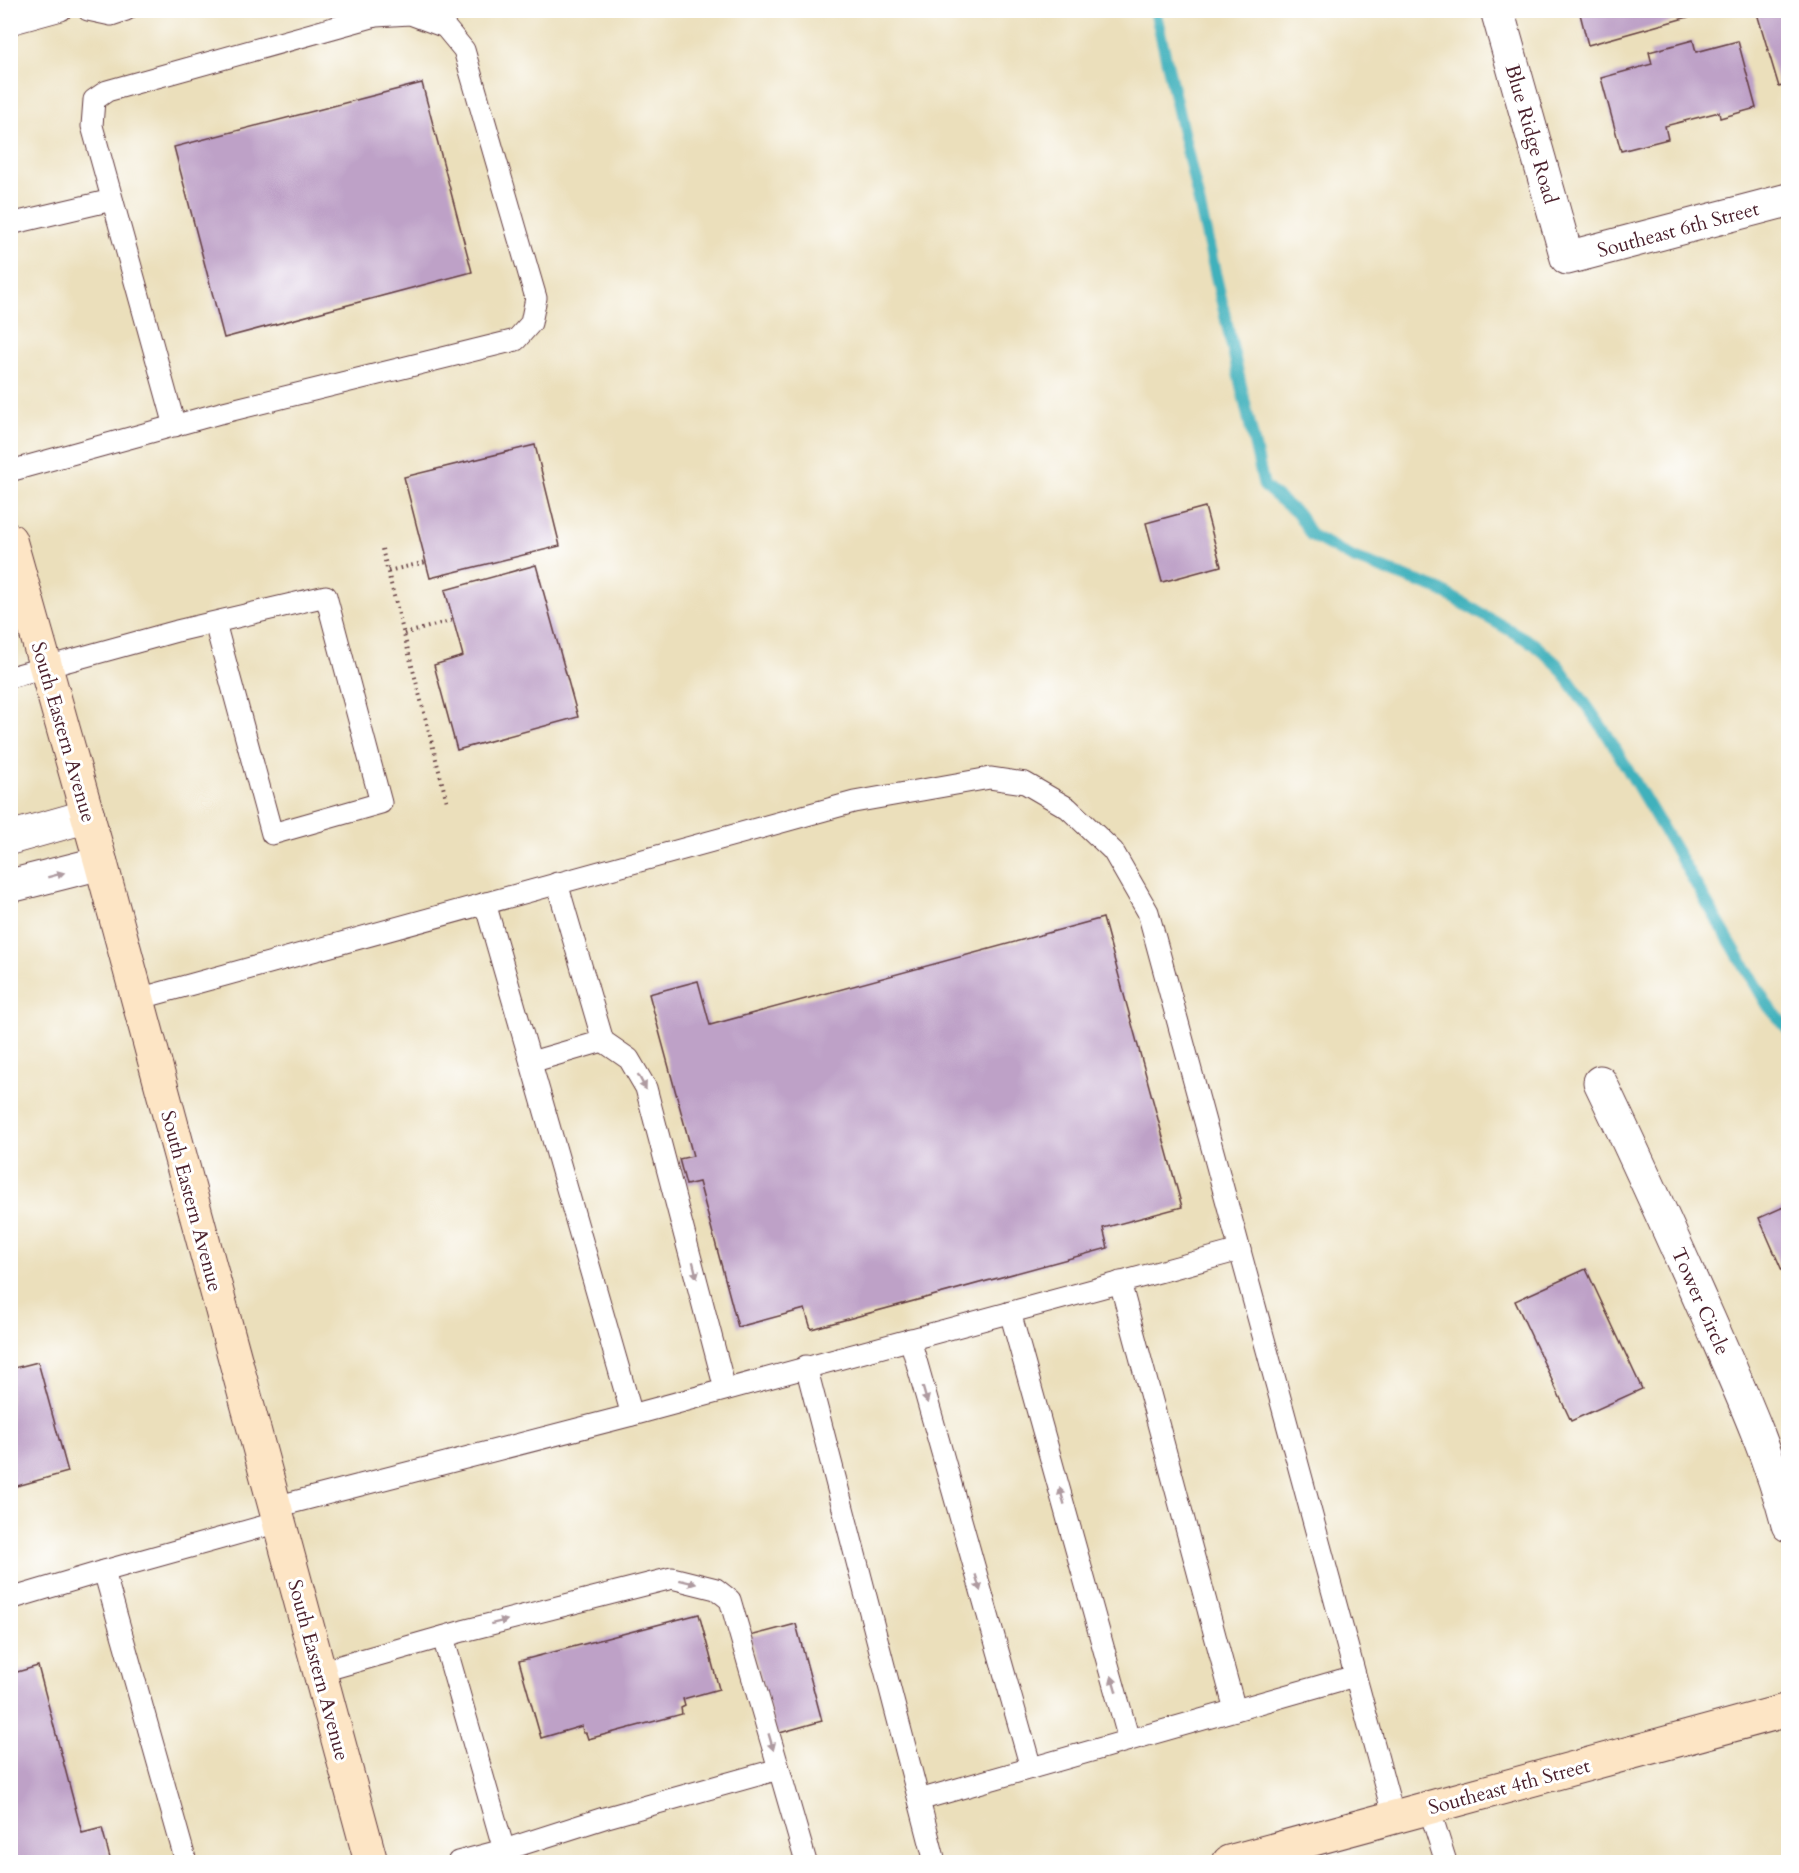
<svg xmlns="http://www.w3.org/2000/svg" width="1799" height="1873" viewBox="0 0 1799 1873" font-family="Cardo,serif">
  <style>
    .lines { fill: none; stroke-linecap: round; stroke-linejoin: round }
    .stream { stroke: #41b1bc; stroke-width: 12 }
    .building { fill: #bea1c7 }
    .service-casing { stroke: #623c41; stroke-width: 23 }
    .minor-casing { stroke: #623c41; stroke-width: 35 }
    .secondary-casing { stroke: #623c41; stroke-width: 35 }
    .path { stroke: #623c41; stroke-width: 4; stroke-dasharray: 1.5 4.5; stroke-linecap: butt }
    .service { stroke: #fff; stroke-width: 21 }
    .minor { stroke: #fff; stroke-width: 33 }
    .secondary { stroke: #fde5c5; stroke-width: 33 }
    .oneway { fill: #ae9aa0 }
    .labels { text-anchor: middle; stroke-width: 6; stroke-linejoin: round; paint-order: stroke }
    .street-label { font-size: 20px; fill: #4a1f2b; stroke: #fff }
  </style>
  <rect width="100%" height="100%" fill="#fff"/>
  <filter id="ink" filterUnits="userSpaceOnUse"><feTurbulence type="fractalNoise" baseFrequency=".0167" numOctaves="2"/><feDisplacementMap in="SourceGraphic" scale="12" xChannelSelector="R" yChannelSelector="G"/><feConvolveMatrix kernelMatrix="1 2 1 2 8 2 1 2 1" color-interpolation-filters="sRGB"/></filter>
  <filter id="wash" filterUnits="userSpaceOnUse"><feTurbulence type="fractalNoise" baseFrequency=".008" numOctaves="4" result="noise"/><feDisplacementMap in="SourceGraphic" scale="24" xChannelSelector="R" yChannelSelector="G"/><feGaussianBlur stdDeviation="1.35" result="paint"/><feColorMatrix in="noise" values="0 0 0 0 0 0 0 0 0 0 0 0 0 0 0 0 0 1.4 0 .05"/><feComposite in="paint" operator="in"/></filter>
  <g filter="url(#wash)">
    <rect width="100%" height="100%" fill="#ebdfbb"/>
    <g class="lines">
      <polyline class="stream" points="1155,10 1264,486 1299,515 1311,535 1353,558 1438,589 1534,644 1558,665 1608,736 1768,1006 1788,1029"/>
    </g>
    <g id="blocks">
      <g class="building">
        <polygon points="1579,10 1705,10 1706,12 1588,45"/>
        <polygon points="1756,10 1788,10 1788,84 1779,87"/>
        <polygon points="1693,40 1696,52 1738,41 1756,108 1720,118 1719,112 1665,126 1668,139 1621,151 1601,78 1652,64 1649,52"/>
        <polygon points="422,83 472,272 224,338 174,147"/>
        <polygon points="535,445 560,546 430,578 404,477"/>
        <polygon points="1205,507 1221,566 1162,582 1146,523"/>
        <polygon points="536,565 578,717 457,750 434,665 463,656 445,590"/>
        <polygon points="1103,918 1182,1207 1103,1228 1108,1248 811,1329 805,1309 738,1327 699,1182 686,1185 679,1159 693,1156 649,994 698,981 710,1025"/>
        <polygon points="1788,1205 1788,1284 1759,1218"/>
        <polygon points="1586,1269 1642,1389 1571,1421 1515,1301"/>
        <polygon points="38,1362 68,1472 10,1488 10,1369"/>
        <polygon points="699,1614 719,1689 683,1699 685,1706 681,1708 682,1714 588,1739 586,1733 583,1733 582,1726 541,1738 519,1661"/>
        <polygon points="796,1624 822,1721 776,1734 750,1636"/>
        <polygon points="38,1666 82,1833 102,1828 111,1862 10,1862 10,1674"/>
      </g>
    </g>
  </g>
  <g filter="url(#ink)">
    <use href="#blocks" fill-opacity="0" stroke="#623c41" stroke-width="1.5"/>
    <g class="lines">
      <g class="service-casing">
        <g id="service">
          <polyline points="88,10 111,15 126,10"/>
          <polyline points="10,24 61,10"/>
          <polyline points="10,224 112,200"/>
          <polyline points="10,471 220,413 516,340 531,323 536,298 464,50 445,27 410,14 376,16 107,91 94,100 92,126 175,426"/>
          <polyline points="10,677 177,631 326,596 381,803 272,834 215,623"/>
          <polyline points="557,883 603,1041 629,1059 646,1088 725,1389"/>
          <polyline points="485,903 632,1415"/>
          <polyline points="138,999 854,802 990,778 1025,783 1068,808 1113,851 1148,912 1394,1818"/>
          <polyline points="531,1062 603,1041"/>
          <polyline points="1120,1282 1235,1710"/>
          <polyline points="1010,1312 1129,1740"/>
          <polyline points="910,1339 1031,1768"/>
          <polyline points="806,1366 935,1862"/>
          <polyline points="275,1507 632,1415 1240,1250"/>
          <polyline points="104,1571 186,1862"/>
          <polyline points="10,1599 104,1571 279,1522"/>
          <polyline points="443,1637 504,1850 458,1862"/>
          <polyline points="319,1672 463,1631 672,1578 716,1589 730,1600 806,1862"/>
          <polyline points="919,1800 1355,1676"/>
          <polyline points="1429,1808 1446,1862"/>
          <polyline points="504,1850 604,1818 779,1769"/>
        </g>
      </g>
      <g class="minor-casing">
        <g id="minor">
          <polyline points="1497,10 1567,258 1788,200"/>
          <polyline points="10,838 88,816"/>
          <polyline points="10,886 101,863"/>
          <path d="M1600,1082C1638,1161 1674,1241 1710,1322C1739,1388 1770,1455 1788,1525"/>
        </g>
      </g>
      <g class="secondary-casing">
        <g id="secondary">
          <polyline points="10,540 101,863 371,1862"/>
          <polyline points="1229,1862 1788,1710"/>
        </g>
      </g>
      <g class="path">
        <polyline points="382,549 447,802"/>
        <polyline points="388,571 426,562"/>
        <polyline points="404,634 453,620"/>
      </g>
      <use href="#service" class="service"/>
      <use href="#minor" class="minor"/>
      <use href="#secondary" class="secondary"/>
    </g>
    <defs><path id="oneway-solid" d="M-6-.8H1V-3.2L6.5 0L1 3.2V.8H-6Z" transform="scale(1.5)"/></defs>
    <g class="oneway">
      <use href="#oneway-solid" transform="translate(56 875) rotate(-15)"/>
      <use href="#oneway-solid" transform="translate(642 1082) rotate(62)"/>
      <use href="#oneway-solid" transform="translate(695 1270) rotate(76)"/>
      <use href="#oneway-solid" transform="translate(925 1395) rotate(74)"/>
      <use href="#oneway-solid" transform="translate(1062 1496) rotate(-106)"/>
      <use href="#oneway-solid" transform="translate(688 1582) rotate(14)"/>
      <use href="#oneway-solid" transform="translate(978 1583) rotate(74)"/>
      <use href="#oneway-solid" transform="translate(499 1622) rotate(-14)"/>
      <use href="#oneway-solid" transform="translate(1114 1684) rotate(-106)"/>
      <use href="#oneway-solid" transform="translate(771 1742) rotate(74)"/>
    </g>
  </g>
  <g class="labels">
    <g class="street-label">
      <text transform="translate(1532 134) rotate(74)" y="7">Blue Ridge Road</text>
      <text transform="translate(1678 229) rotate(-15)" y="7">Southeast 6th Street</text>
      <text transform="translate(64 732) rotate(74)" y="7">South Eastern Avenue</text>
      <text transform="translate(192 1201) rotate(75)" y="7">South Eastern Avenue</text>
      <text transform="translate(1701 1301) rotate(66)" y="7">Tower Circle</text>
      <text transform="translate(319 1670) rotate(75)" y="7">South Eastern Avenue</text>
      <text transform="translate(1509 1786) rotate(-15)" y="7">Southeast 4th Street</text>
    </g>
  </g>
  <rect width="1799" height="1873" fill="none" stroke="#fff" stroke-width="36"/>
</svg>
